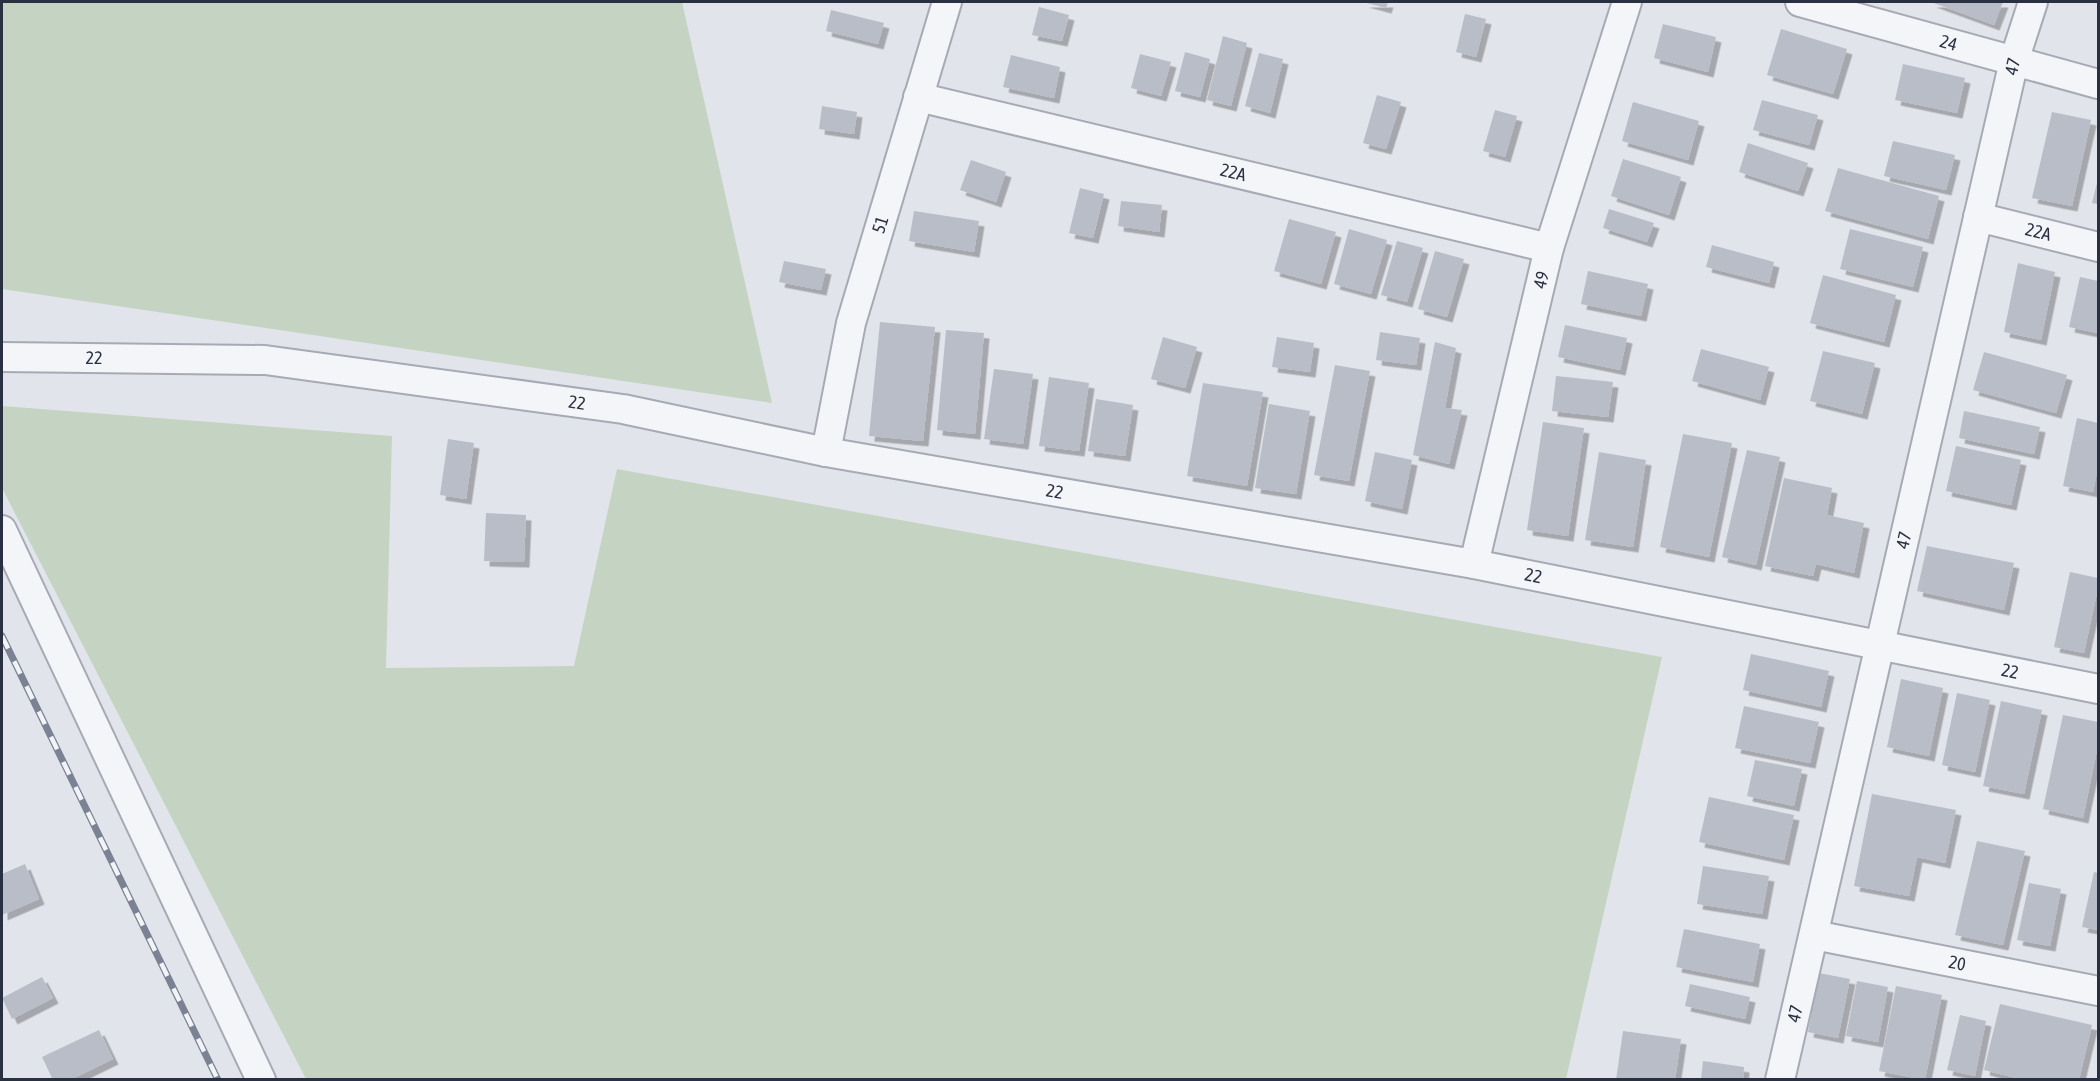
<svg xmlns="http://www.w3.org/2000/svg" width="2100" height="1081" viewBox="0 0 2100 1081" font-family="'Asap Condensed',sans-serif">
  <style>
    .green { fill: #c5d4c2 }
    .building { fill: #b8bdc7; filter: url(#shadow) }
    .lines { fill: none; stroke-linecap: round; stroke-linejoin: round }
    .street-casing { stroke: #a6aab4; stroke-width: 32 }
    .street { stroke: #f4f5f8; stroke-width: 28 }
    .rail-casing { stroke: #7a8293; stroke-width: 7 }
    .rail { stroke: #f1f3f7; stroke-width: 4.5; stroke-dasharray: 14; stroke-linecap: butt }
    .labels { text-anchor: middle; stroke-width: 4.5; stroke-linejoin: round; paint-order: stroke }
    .street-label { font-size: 18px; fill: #293042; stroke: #f1f3f7 }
  </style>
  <defs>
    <filter id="shadow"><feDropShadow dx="5.5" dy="5.5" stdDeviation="0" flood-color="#0004"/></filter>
  </defs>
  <rect width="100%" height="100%" fill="#e1e4ea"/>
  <g class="green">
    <polygon points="2,2 682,2 772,403 2,289"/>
    <polygon points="2,406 392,436 386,668 574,666 617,469 1662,657 1566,1079 306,1079 2,488"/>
  </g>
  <g class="building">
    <polygon points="1363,2 1388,2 1386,8"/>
    <polygon points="1931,2 2003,2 1994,25"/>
    <polygon points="1039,7 1069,15 1062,41 1032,35"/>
    <polygon points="831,10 884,23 878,44 826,31"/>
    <polygon points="1465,14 1486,19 1476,57 1456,52"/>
    <polygon points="1663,24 1716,37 1708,72 1654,58"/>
    <polygon points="1781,29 1847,49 1833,94 1767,75"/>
    <polygon points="1223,36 1247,43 1231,106 1207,100"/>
    <polygon points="1185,52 1210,59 1200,97 1175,91"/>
    <polygon points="1259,53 1283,59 1270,113 1245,106"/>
    <polygon points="1140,54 1171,62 1161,96 1131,88"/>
    <polygon points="1011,55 1060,67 1054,98 1003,87"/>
    <polygon points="1903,64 1965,78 1957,113 1895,100"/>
    <polygon points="1377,95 1401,102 1386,149 1363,143"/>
    <polygon points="1762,100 1818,115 1809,145 1753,130"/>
    <polygon points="1633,102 1699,121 1688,160 1622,141"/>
    <polygon points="822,106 857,112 854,134 819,129"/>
    <polygon points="1495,110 1517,116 1505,157 1483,151"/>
    <polygon points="2052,112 2091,120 2072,206 2032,198"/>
    <polygon points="1893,141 1955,155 1946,190 1884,176"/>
    <polygon points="1748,143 1808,163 1798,191 1739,172"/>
    <polygon points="1623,159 1681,177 1669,215 1611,196"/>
    <polygon points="971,160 1006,172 996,202 960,190"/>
    <polygon points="1838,168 1939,196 1928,239 1825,211"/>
    <polygon points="2098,179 2098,204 2092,203"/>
    <polygon points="1080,188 1104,194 1093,238 1069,233"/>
    <polygon points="1121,201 1162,205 1159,232 1118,226"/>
    <polygon points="1609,209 1654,223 1647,242 1603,228"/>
    <polygon points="914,211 979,221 974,252 909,241"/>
    <polygon points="1289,219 1336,232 1321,284 1274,271"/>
    <polygon points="1349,229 1387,240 1371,294 1334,284"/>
    <polygon points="1850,229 1923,247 1913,287 1840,269"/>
    <polygon points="1397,241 1423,248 1407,302 1381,295"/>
    <polygon points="1712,245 1774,262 1769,283 1706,267"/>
    <polygon points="1435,251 1464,259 1447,317 1418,309"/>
    <polygon points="784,261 826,269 821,290 779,282"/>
    <polygon points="2018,263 2055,272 2041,340 2004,332"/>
    <polygon points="1588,271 1648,284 1641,316 1581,304"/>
    <polygon points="1823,275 1896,295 1884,342 1810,323"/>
    <polygon points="2080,277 2098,281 2098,333 2069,327"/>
    <polygon points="880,322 935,327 923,441 869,436"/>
    <polygon points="1565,325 1627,338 1620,370 1558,357"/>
    <polygon points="946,330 984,333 975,434 937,430"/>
    <polygon points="1380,332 1420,338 1416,365 1376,360"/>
    <polygon points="1163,337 1197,347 1185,388 1151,379"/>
    <polygon points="1277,337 1314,343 1310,372 1272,367"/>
    <polygon points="1435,342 1456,348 1445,408 1462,410 1449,464 1413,455"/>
    <polygon points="1701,349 1769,367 1760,400 1692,381"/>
    <polygon points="1823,351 1875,363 1862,414 1810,401"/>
    <polygon points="1984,352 2067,375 2056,413 1973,390"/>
    <polygon points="1335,365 1370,371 1349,481 1314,475"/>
    <polygon points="994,369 1033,374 1023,444 984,439"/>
    <polygon points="1556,376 1613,382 1608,417 1552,411"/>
    <polygon points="1049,377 1089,383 1079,451 1039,446"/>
    <polygon points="1203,383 1263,392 1247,486 1187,476"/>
    <polygon points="1096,399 1133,405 1125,456 1088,451"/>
    <polygon points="1269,404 1310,411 1296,494 1255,488"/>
    <polygon points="1964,411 2040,427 2034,454 1959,438"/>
    <polygon points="2077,418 2098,423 2098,467 2093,492 2063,486"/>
    <polygon points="1543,422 1584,428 1568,536 1527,530"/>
    <polygon points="1683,434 1732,443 1709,557 1660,547"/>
    <polygon points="448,439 474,443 466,499 440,495"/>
    <polygon points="1956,446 2021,460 2011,505 1946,491"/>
    <polygon points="1747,450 1780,457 1756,565 1722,557"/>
    <polygon points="1375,452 1412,460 1402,509 1365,501"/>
    <polygon points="1599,452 1646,460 1633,547 1585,540"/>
    <polygon points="1784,478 1832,488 1827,515 1864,523 1854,573 1816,564 1813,576 1765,566"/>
    <polygon points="486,513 526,515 524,562 484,561"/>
    <polygon points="1927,546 2014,563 2004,610 1917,591"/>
    <polygon points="2070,572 2098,578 2098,588 2084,653 2054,647"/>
    <polygon points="1751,654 1829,671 1821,707 1743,690"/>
    <polygon points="1901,679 1943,688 1929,756 1887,747"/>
    <polygon points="1957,693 1990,700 1975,772 1942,765"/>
    <polygon points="2001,701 2042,710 2024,794 1983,786"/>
    <polygon points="1744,706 1819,722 1810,763 1735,748"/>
    <polygon points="2063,715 2098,722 2098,745 2083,818 2043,809"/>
    <polygon points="1755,760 1802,769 1794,806 1747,796"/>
    <polygon points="1872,794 1956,810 1945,863 1917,857 1909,896 1854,886"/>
    <polygon points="1709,797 1794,815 1784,860 1699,842"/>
    <polygon points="1977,841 2025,851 2003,945 1955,935"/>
    <polygon points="25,864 39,899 2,915 2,874"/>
    <polygon points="1703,866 1769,876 1762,914 1697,904"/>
    <polygon points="2094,872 2098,873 2098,930 2082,927"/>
    <polygon points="2029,883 2061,889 2050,946 2017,940"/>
    <polygon points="1684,929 1760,944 1753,982 1676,967"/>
    <polygon points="1819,973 1850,979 1838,1038 1808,1032"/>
    <polygon points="42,977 53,998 12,1019 2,998"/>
    <polygon points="1857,981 1888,987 1878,1042 1846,1036"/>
    <polygon points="1690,984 1750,997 1745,1019 1685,1006"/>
    <polygon points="1896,986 1942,995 1925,1080 1879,1071"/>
    <polygon points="2000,1004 2092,1025 2079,1080 2024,1080 1984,1070"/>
    <polygon points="1960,1015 1986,1021 1975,1076 1947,1070"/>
    <polygon points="99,1030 113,1059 70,1080 53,1080 42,1057"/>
    <polygon points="1623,1031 1681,1039 1675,1080 1616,1080"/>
    <polygon points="1703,1061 1744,1067 1743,1080 1701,1080"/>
  </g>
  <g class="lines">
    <g class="street-casing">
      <g id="street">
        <path id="s1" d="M1800,2L2098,84"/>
        <path id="s2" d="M918,97L1549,248"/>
        <path id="s3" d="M1978,217L2098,247"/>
        <path id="s4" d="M2,357L265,360L623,409L826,452L1474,564L2098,689"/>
        <path id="s5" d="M826,452L851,323L947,2"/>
        <polyline points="2,530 261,1080"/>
        <path id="s6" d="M1474,564L1549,248L1627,2"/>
        <path id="s7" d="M1814,935L2098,991"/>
        <path id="s8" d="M1780,1080L2014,61L2033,2"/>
      </g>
    </g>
    <use href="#street" class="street"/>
    <g class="rail-casing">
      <polyline id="rail" points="2,636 218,1080"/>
    </g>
    <use href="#rail" class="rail"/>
  </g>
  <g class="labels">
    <g class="street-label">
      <text dy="6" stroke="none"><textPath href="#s1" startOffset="154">24</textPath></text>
      <text dy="6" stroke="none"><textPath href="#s8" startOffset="1040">47</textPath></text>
      <text dy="6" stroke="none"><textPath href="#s2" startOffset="324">22A</textPath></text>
      <text dy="6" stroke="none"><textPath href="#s5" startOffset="234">51</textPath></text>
      <text dy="6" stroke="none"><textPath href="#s3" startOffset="62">22A</textPath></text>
      <text dy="6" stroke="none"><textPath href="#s6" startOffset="292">49</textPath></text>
      <text dy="6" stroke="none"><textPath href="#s4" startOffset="92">22</textPath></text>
      <text dy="6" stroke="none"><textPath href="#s4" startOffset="578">22</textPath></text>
      <text dy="6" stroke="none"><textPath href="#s4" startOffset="1064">22</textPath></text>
      <text dy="6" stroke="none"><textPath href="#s8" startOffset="554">47</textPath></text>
      <text dy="6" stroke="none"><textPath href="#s4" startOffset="1550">22</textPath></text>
      <text dy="6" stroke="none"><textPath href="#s4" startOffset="2036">22</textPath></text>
      <text dy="6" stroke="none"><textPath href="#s7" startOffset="146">20</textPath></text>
      <text dy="6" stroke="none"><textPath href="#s8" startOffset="68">47</textPath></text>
    </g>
  </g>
  <rect width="2100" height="1081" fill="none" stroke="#293042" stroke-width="6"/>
</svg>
